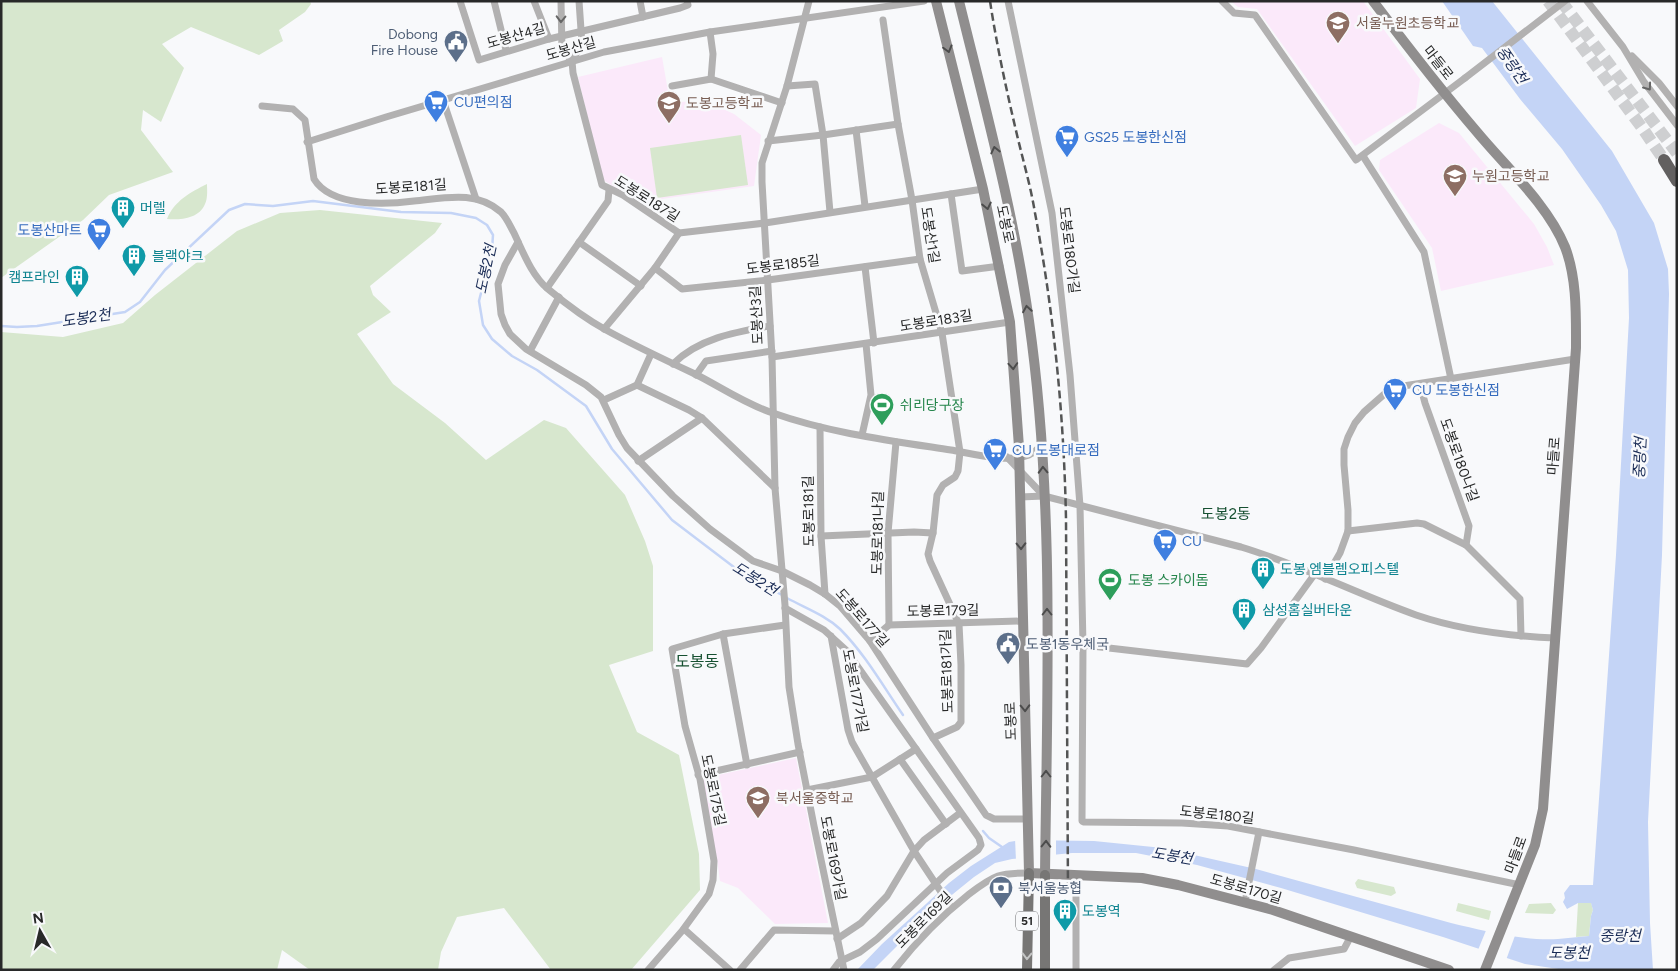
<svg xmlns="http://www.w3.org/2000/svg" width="1678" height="971" font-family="Figtree,'Noto Sans KR',sans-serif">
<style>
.education{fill:#fbe9fa}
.green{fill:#d7e7ce}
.water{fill:#c4d4f6}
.pier{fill:#f8f9fb}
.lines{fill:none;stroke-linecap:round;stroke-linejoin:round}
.stream{stroke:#c4d4f6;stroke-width:2.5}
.highway-tunnel{stroke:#cecfd1;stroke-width:12;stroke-dasharray:12 6;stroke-linecap:butt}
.street{stroke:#b2b1b1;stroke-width:7}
.secondary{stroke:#908e8e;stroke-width:10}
.primary{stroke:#777675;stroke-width:10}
.highway{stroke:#626060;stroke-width:12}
.rail{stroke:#545555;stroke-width:2.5;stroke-dasharray:8 4;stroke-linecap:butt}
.street-bridge{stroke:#b2b1b1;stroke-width:7}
.oneway{stroke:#666}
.oneway2{stroke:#4c4c4c}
.oneway3{stroke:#c4c5c5}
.labels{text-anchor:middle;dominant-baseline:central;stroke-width:5;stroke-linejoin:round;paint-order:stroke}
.shield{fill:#f8f9fb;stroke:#666768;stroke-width:1}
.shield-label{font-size:12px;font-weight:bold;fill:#282929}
.education-label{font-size:14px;fill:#785e54;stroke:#f8f9fb;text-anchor:start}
.service-label{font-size:14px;fill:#4e5e75;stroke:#f8f9fb;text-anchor:start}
.street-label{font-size:14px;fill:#282929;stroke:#f8f9fb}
.shop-label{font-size:14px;fill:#366cbe;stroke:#f8f9fb;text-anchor:start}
.culture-label{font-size:14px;fill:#0d838f;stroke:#f8f9fb;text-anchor:start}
.leisure-label{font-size:14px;fill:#27864d;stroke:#f8f9fb;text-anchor:start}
.water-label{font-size:15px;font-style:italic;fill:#1a2c56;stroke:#f8f9fb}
.neighbourhood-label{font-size:15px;fill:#165031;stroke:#f8f9fb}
.quarter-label{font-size:16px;fill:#165031;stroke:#f8f9fb}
</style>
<rect width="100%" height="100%" fill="#f8f9fb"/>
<g class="education">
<path d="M1363,1L1420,79L1416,108L1355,146L1257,9L1238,7L1232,2Z"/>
<path d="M662,57L670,103L704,100L734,114L761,135L754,186L640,202L603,180L578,77Z"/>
<path d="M1439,123L1459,133L1534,224L1547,247L1554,265L1441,291L1432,248L1379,170L1380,160Z"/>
<path d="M796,758L828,923L775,924L738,888L720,881L717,859L700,779Z"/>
</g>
<g class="green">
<path d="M1,1H310L311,4L305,12L279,30L283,41L259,55L191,27L162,44L184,68L161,122L143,110L141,130L173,172L109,195L83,220L1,278Z"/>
<path d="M741,135L748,185L657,198L650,148Z"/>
<path d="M207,184C207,190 208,198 205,204C199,219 180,220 167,219C174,201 191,192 207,184Z"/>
<path d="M320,210L442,223L435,233L370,286L373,295L391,312L357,334L393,384L445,423L486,460L544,420L566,428L625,495L645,541L653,566V651L609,665L637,732L679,755L699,854L700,890L631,970H551L504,908L457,917L441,952L438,970H310L282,950L277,970H1V332L63,337L123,323L155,295L237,231L280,213Z"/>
<path d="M1358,879L1394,887L1396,893L1391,896L1357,888L1355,883Z"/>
<path d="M1591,902L1593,910L1591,916L1589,936L1576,937L1578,903Z"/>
<path d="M1458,903L1491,911L1489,920L1456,911Z"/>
<path d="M1551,903L1556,910L1553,914L1525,913L1529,904Z"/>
</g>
<path class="water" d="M1442,1H1492L1612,151L1654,223L1668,269L1669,294L1662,555L1648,822L1650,923L1653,970H1565L1525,964L1443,937L1281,888L1197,865L1136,853H1072L1012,859L995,863L974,877L932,911L873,970H857L882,944L949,883L971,866L1009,842L1022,840L1094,841L1163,848L1256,869L1451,923C1485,931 1523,941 1558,939C1568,938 1579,937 1589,936L1591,916L1593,910L1591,903H1578L1567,909L1563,902L1565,898L1564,893L1570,885H1593L1616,555L1629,318L1628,270L1616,231L1601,205L1562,149L1520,99L1482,48L1473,46Z"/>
<g class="pier">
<path d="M1022,837L1056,838V857L1016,861L1015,838Z"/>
<path d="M1487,928L1516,933L1506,960L1478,950Z"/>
</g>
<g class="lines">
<g class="stream">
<path d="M1,326L17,327L37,326L125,312L140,302L165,270L229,210L245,204L273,206L313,201L401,212L451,213L476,218L487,225L493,235L492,250L479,301L483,325L492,339L512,356L537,370L586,406L612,449L672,520L743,574L782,595"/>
<path d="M787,598C805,608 825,615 840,629C865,654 883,686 903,715"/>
<path d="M983,831L989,838L1002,847"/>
</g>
<g class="highway-tunnel">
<path d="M1548,1L1643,129L1664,160"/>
<path d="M1561,1L1677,153"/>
</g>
<g class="street">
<path d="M460,1L479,60L549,39L680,8L688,5L687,1"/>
<path d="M494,1L506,50"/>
<path d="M534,1L549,39"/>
<path d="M561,1L562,50L572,61"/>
<path d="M640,1L643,17"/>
<path d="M809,1L787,86L762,163V182L772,357L775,488L785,605L789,687L798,744L814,826L844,970"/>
<path d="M1008,1L1052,213L1070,375L1080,506L1083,645L1082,821L1084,822L1182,823L1228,826L1354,850L1520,885"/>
<path d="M1222,1L1234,13L1255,15L1356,160L1465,78"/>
<path d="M1587,1L1623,47L1644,82L1677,125"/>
<path d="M883,20L898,124L912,200L920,259L942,333L960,452L958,471L955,477L943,485L937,495L933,533L928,554L930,561L959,624L961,665V722L957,727L933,738"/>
<path d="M710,32L713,54L711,79"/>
<path d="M1632,56L1659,83L1677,106"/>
<path d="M572,61L573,73L602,185L623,195L679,233L765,223L983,189"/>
<path d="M572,61L582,44L579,1"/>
<path d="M672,86L711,79L782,103"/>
<path d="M787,86L815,84L823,135L830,212"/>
<path d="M443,100L476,199"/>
<path d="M262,106L293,109L305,120L314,179C331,207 385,205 414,201C445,198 476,190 501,212C507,218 510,226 514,233C523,252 532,276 548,289C566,304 586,319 606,330C635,346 665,360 695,374C721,387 745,404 773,413C829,433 892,441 951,450C973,454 1008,463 1029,455C1034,453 1038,448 1042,445"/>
<path d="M856,130L865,206"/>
<path d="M768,141L823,135L898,124"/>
<path d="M307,142L386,117L604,52L710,32L924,1"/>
<path d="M1363,156L1424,252L1451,379"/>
<path d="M951,194L962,271L1000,266"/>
<path d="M518,242L505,265L498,284L501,314L505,325L510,334L526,349L586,385L601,397L619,435L627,448L673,496L710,529L753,561L782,571L810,585L825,594L840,606L870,641L933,738L986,815L994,819H1028"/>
<path d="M579,242L641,286"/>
<path d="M865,267L874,343"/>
<path d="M655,268L682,289L768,280L920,259"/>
<path d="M547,288L608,201L609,190"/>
<path d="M604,329L655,268L679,233"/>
<path d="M530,351L559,297"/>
<path d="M772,357L1010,322"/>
<path d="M673,364C699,338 736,332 770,326"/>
<path d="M696,375L706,361L772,351"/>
<path d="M1420,384L1425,403L1469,526L1466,545"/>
<path d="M637,385L689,410L702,418L775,488"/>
<path d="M604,400L637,385L651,354"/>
<path d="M820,427L821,536L825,594"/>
<path d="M862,435L871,395L866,344"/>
<path d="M1007,457L1044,496"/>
<path d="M638,461L702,418"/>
<path d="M1020,497L1044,496L1241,547C1301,565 1357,594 1416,615C1460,630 1508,636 1555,638"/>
<path d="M1348,531L1417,523L1424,524L1466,545L1520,599L1521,636"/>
<path d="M821,536L914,532L933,533"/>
<path d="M1325,579L1340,553L1348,531V510L1344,465V449L1348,437L1355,423L1364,412L1389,390L1397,387L1575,359"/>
<path d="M785,608L824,630L846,650L979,838L981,845L978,850L947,873L877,939L860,952L839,962L833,970"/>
<path d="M889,625L888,533L896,442"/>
<path d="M723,634L747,765"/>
<path d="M831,636L848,730L852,742L914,851L951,907"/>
<path d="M870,641L889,625L1022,621"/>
<path d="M1083,645L1247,664L1261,648L1314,575"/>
<path d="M900,759L946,824"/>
<path d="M698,775L800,752"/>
<path d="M807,790L872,777L916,749"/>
<path d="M1076,893V970"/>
<path d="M1245,902L1259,832"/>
<path d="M684,929L730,970"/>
<path d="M837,939L861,923L887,896L914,851L924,840L960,813"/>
<path d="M648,970L682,931L709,894L713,880L714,861L700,779L685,726L672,649L723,634L785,625"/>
<path d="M740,970L774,930L835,931"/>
<path d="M894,970C916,942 940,917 968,895C977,888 987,880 998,876C1007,873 1018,873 1029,873"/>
<path d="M1274,970L1289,958L1344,949L1351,936"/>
</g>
<g class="secondary">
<path d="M936,1L983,189L1010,322L1019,447L1029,873L1142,878L1178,885L1273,910L1449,970"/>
<path d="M959,1C985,107 1014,214 1029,321C1055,503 1047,692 1045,875"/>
<path d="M1373,1C1407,46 1441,90 1477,132C1506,167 1548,205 1565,247C1577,278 1576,315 1576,348L1543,809L1535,845L1485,970"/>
</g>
<g class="primary">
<path d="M1027,970L1029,873"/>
<path d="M1045,970V875"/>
</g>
<path class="highway" d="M1664,160L1677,181"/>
<path class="rail" d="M990,1C997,47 1007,93 1018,139C1024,164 1031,188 1035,213C1054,314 1064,416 1066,519L1068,893"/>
<path class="street-bridge" d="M1465,78L1565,1"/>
</g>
<defs><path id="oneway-chevron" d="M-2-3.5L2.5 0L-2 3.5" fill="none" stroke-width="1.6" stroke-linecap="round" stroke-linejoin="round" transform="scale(1.25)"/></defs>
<g class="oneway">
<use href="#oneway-chevron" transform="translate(561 19) rotate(91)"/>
<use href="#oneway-chevron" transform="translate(1648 87) rotate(54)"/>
</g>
<g class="oneway2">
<use href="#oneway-chevron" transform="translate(948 49) rotate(75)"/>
<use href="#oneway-chevron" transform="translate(995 150) rotate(-103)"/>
<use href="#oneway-chevron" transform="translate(987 206) rotate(78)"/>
<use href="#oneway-chevron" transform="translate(1027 309) rotate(-99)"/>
<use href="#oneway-chevron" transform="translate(1013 366) rotate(86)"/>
<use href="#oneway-chevron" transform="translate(1043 470) rotate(-92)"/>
<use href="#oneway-chevron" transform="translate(1021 546) rotate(89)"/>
<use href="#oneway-chevron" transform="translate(1047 612) rotate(-90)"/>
<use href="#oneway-chevron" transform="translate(1025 708) rotate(88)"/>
<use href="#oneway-chevron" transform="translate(1046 774) rotate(-90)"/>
<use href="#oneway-chevron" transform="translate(1046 844) rotate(-89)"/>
</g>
<use class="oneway3" href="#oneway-chevron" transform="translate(1027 956) rotate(91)"/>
<defs>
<symbol id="school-pin" viewBox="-11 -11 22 30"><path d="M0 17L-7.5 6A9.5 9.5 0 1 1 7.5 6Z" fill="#8d6e63" stroke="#f8f9fb"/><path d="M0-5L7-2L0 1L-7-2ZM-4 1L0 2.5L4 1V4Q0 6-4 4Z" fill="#fff"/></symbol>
<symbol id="civic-pin" viewBox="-11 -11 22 30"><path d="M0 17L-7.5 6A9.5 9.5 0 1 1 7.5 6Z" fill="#5c6f8a" stroke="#f8f9fb"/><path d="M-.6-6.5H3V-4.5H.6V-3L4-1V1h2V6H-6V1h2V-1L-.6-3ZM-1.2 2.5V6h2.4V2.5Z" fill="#fff"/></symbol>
<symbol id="supermarket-pin" viewBox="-11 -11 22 30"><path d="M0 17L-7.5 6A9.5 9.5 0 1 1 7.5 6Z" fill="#3f7fe0" stroke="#f8f9fb"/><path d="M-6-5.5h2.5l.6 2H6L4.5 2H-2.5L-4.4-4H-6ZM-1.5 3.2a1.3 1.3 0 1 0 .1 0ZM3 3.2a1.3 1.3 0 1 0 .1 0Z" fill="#fff"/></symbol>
<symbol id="building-pin" viewBox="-11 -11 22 30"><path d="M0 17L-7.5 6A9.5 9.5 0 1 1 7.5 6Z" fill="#0f9aa8" stroke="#f8f9fb"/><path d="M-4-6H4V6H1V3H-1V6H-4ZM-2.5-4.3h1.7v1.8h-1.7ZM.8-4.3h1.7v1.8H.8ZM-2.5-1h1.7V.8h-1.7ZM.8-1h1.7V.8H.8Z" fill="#fff"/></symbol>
<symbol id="stadium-pin" viewBox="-11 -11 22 30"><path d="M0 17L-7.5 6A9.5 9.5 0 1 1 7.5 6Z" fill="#2e9e5b" stroke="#f8f9fb"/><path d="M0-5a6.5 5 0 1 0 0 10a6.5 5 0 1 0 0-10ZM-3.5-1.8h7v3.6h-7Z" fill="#fff"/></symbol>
<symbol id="bank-pin" viewBox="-11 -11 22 30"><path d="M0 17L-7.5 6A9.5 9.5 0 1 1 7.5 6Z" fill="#5c6f8a" stroke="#f8f9fb"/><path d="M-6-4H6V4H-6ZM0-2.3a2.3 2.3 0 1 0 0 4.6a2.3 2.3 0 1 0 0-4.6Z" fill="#fff"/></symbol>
</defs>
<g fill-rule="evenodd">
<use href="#school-pin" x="1324" y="9" width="28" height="38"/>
<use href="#civic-pin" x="442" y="28" width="28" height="38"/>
<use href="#supermarket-pin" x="422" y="88" width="28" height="38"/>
<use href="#school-pin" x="655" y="89" width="28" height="38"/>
<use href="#supermarket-pin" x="1053" y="123" width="28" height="38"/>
<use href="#school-pin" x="1441" y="162" width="28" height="38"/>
<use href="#building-pin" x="109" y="194" width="28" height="38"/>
<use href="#supermarket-pin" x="85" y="216" width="28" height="38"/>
<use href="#building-pin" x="120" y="242" width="28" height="38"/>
<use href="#building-pin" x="63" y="263" width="28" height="38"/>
<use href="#supermarket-pin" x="1381" y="376" width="28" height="38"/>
<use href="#stadium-pin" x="868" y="391" width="28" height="38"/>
<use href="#supermarket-pin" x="981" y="436" width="28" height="38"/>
<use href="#supermarket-pin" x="1151" y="527" width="28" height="38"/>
<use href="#building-pin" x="1249" y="555" width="28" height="38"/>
<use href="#stadium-pin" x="1096" y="566" width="28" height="38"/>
<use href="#building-pin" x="1230" y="596" width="28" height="38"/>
<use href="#civic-pin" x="994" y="630" width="28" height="38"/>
<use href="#school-pin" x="744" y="784" width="28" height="38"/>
<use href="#bank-pin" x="987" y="874" width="28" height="38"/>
<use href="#building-pin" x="1051" y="897" width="28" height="38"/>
</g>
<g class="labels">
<rect class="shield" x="1016" y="911.5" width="22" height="19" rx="4"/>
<g class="shield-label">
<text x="1027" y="921">51</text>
</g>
<g class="education-label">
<text x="1356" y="23">서울누원초등학교</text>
<text x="686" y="103">도봉고등학교</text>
<text x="1472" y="176">누원고등학교</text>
<text x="776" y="798">북서울중학교</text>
</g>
<g class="service-label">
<text x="438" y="34" text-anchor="end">Dobong<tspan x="438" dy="16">Fire House</tspan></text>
<text x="1026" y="644">도봉1동우체국</text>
<text x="1018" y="888">북서울농협</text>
</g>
<g class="street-label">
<text transform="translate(516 36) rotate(-16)">도봉산4길</text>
<text transform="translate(571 49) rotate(-16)">도봉산길</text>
<text transform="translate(1438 63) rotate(52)">마들로</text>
<text transform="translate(411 187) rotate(-4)">도봉로181길</text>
<text transform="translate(647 199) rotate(32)">도봉로187길</text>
<text transform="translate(1005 224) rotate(78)">도봉로</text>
<text transform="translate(930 235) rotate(81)">도봉산1길</text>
<text transform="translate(1069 250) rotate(83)">도봉로180가길</text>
<text transform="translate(783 265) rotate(-7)">도봉로185길</text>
<text transform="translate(757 315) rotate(-93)">도봉산3길</text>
<text transform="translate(936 321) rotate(-9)">도봉로183길</text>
<text transform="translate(1554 456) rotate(-86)">마들로</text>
<text transform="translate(1459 460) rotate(70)">도봉로180나길</text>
<text transform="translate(809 511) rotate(-91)">도봉로181길</text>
<text transform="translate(878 533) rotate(-89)">도봉로181나길</text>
<text transform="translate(943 611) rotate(-1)">도봉로179길</text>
<text transform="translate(862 618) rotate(49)">도봉로177길</text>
<text transform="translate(947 671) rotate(-92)">도봉로181가길</text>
<text transform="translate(855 691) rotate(79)">도봉로177가길</text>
<text transform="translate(1011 721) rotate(-92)">도봉로</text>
<text transform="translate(713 790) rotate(78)">도봉로175길</text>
<text transform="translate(1217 815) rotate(6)">도봉로180길</text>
<text transform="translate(1516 855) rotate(-70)">마들로</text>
<text transform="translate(833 858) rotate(79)">도봉로169가길</text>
<text transform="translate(1246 889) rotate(16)">도봉로170길</text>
<text transform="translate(924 920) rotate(-45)">도봉로169길</text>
</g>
<g class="shop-label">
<text x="454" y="102">CU편의점</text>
<text x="1084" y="137">GS25 도봉한신점</text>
<text x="82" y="230" text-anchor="end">도봉산마트</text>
<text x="1412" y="390">CU 도봉한신점</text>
<text x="1012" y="450">CU 도봉대로점</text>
<text x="1182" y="541">CU</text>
</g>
<g class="culture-label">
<text x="140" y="208">머렐</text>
<text x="152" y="256">블랙야크</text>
<text x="60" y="277" text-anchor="end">캠프라인</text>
<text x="1280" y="569">도봉 엠블렘오피스텔</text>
<text x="1262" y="610">삼성홈실버타운</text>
<text x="1082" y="911">도봉역</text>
</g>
<g class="leisure-label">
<text x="900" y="405">쉬리당구장</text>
<text x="1128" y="580">도봉 스카이돔</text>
</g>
<g class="water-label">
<text transform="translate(1512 65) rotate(56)">중랑천</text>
<text transform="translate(486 269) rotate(-78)">도봉2천</text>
<text transform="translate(86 318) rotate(-9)">도봉2천</text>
<text transform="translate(1640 458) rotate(-87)">중랑천</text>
<text transform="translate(755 579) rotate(32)">도봉2천</text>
<text transform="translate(1172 856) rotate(9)">도봉천</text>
<text x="1620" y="936">중랑천</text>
<text x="1569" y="953">도봉천</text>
</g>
<g class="neighbourhood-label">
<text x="1226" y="514">도봉2동</text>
</g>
<g class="quarter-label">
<text x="697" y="661">도봉동</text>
</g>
</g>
<rect width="1678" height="971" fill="none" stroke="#282929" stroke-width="5"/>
<g transform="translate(40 931) rotate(352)" stroke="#f8f9fb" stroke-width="4" paint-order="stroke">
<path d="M0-4L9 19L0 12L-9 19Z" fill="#282929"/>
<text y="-8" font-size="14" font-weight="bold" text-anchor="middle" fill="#282929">N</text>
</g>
</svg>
